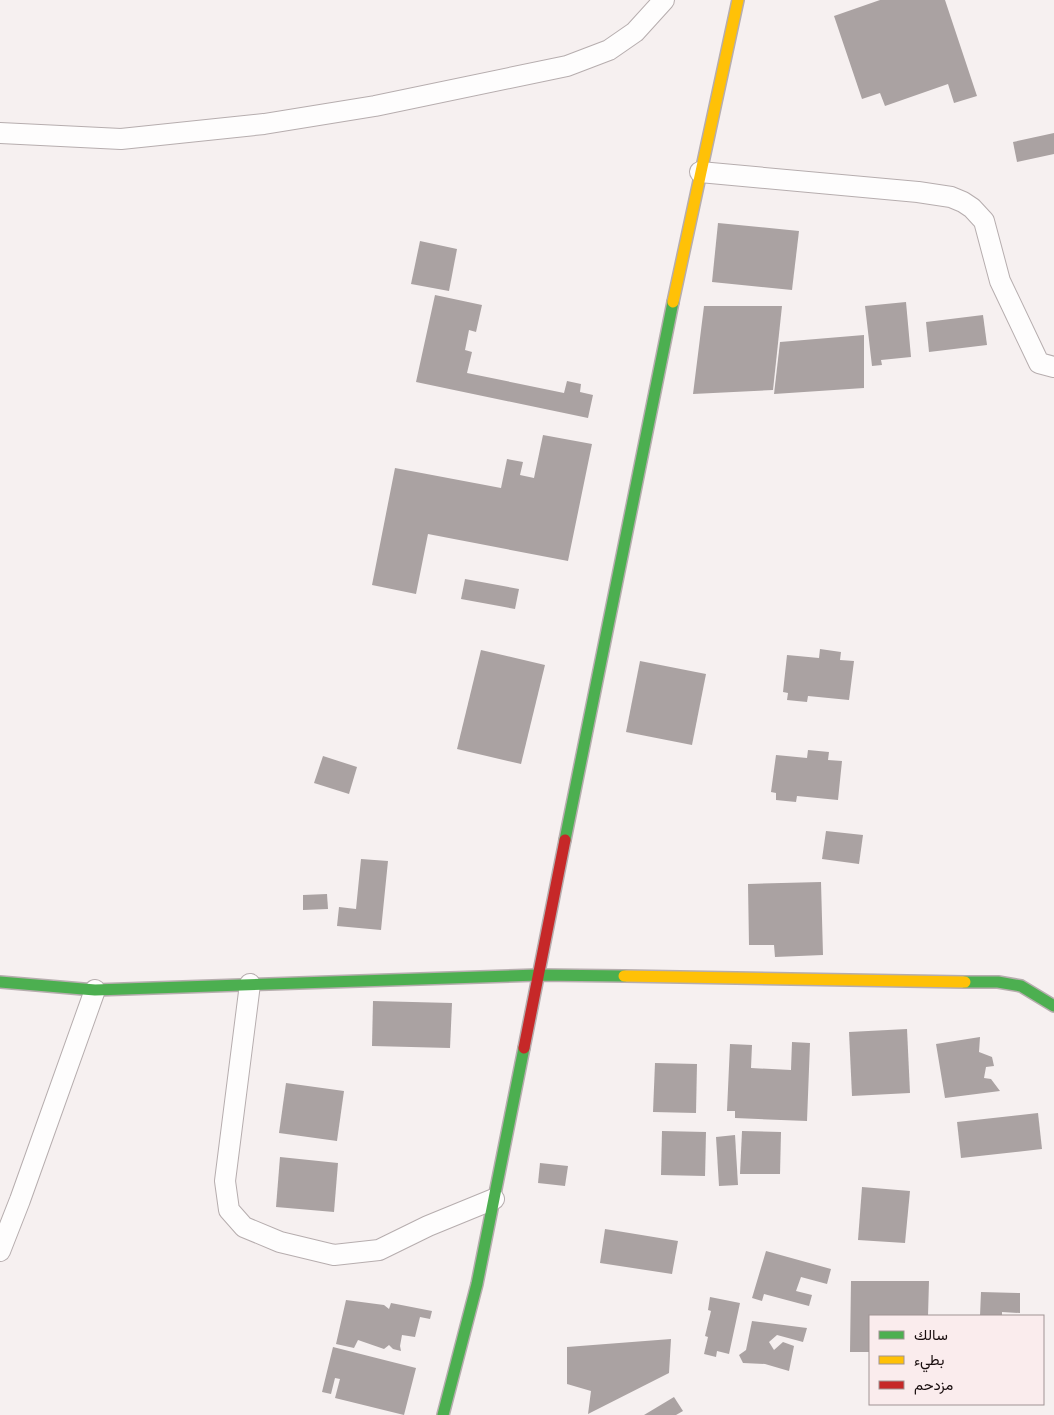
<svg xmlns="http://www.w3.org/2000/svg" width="1054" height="1415" font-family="Manrope,Vazirmatn,sans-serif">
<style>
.building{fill:#aaa2a2}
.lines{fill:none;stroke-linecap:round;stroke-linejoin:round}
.street-casing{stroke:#b6adae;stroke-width:22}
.fast-casing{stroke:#b6adae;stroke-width:14}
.slow-casing{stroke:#b6adae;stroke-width:14}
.jam-casing{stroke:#b6adae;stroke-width:14}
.street{stroke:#fefdfd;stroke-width:20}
.fast{stroke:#4caf50;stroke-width:11}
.slow{stroke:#ffc107;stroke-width:11}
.jam{stroke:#c62828;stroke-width:11}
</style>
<rect width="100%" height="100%" fill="#f6f0f0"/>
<g class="building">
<path d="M880,0H945L977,96L954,103L948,84L885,106L880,93L862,99L834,16Z"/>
<path d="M1054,133V154L1017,162L1013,142Z"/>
<path d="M718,223L799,231L792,290L712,282Z"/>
<path d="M420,241L457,249L449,291L411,284Z"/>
<path d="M435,295L482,305L476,332L469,330L465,350L472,352L467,373L564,393L567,381L581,384L580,392L593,395L588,418L416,382Z"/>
<path d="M906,302L911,357L881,360L882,365L872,366L865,306Z"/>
<path d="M704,306H782L773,390L693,394Z"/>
<path d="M983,315L987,345L929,352L926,322Z"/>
<path d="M864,335V388L774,394L780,342Z"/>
<path d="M543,435L592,444L568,561L428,534L416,594L372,585L395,468L501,488L507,459L523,462L520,475L534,478Z"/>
<path d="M465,579L519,589L515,609L461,599Z"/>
<path d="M820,649L841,652L840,660L854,661L849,700L808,696L807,702L787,700L788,693L783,692L787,655L819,658Z"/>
<path d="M481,650L545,665L521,764L457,749Z"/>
<path d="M640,661L706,674L692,745L626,732Z"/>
<path d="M808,750L829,752L828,760L842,761L838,800L797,796L796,802L776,800V793L771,792L776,755L807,758Z"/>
<path d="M323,756L357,767L349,794L314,783Z"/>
<path d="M826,831L863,835L859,864L822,859Z"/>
<path d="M361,859L388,861L381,930L337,926L339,907L356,909Z"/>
<path d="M821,882L823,955L775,957L774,945H749L748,884Z"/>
<path d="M327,894L328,909L303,910V895Z"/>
<path d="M373,1001L452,1003L450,1048L372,1046Z"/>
<path d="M907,1029L910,1093L852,1096L849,1032Z"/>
<path d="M980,1037L979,1052L992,1057L994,1066L986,1067L984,1078L991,1079L1000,1091L945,1098L936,1044Z"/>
<path d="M792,1042L810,1043L807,1121L735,1118V1111H727L730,1044L752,1045L751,1068L791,1070Z"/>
<path d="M655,1063L697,1064L696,1113L653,1112Z"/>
<path d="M286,1083L344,1091L337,1141L279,1133Z"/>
<path d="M1038,1113L1042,1149L961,1158L957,1122Z"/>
<path d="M662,1131L706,1132L705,1176L661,1175Z"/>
<path d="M742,1131L781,1132L780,1174H740Z"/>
<path d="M735,1135L738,1185L719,1186L716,1137Z"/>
<path d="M280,1157L338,1163L334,1212L276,1207Z"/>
<path d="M540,1163L568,1166L565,1186L538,1183Z"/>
<path d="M862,1187L910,1191L905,1243L858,1240Z"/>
<path d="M605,1229L678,1241L672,1274L600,1263Z"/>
<path d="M766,1251L831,1269L827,1284L801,1277L796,1291L812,1295L809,1306L764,1294L762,1301L752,1298Z"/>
<path d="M851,1281H929L928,1316H870V1352H850Z"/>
<path d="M981,1292L1020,1293V1313L1002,1312V1316H980Z"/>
<path d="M710,1297L740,1303L729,1354L717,1351L716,1357L704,1354L708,1337L705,1336L711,1311L708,1310Z"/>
<path d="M346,1300L384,1305L389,1309L391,1303L432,1311L430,1319L420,1317L415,1337L402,1335L400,1346L401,1351L393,1349L389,1345L384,1349L358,1340L354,1348L336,1344Z"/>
<path d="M752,1321L807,1328L803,1342L777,1335L769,1342L774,1350L783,1342L794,1346L789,1371L765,1364L743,1363L739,1355L746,1350Z"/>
<path d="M671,1339L669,1373L588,1414L591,1391L567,1384V1347Z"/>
<path d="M333,1347L416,1368L404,1415L335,1398L340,1379L335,1378L331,1394L322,1392Z"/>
<path d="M674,1397L683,1411L676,1415H644Z"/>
</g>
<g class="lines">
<defs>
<g id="street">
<path d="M0,133L121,139L264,124L375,106L567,66L609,50L635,32L664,0"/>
<path d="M700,172L918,192L951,197L963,202L972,208L984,221L1000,281L1039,363L1054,367"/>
<path d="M250,984L225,1181L229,1210L244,1227L280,1242L334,1255L379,1250L428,1226L494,1199"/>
<path d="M0,1251L20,1200L95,990"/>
</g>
<g id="fast">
<path d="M565,840L673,302"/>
<path d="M0,982L95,990L538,975L624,976"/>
<path d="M965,982H998L1021,986L1054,1006"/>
<path d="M443,1415L477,1284L524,1048"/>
</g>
<g id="slow">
<path d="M673,302L738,0"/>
<path d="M624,976L965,982"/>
</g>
<path id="jam" d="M524,1048L565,840"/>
</defs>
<use href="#street" class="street-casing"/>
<use href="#fast" class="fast-casing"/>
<use href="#slow" class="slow-casing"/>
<use href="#jam" class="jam-casing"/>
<use href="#street" class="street"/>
<use href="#fast" class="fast"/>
<use href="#slow" class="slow"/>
<use href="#jam" class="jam"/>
</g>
<rect x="869" y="1315" width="175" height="90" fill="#faeced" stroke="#a09394"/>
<rect x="879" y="1331" width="25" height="8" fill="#4caf50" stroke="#a09394"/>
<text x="914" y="1340" font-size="15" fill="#180d0e">سالك</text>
<rect x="879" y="1356" width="25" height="8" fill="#ffc107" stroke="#a09394"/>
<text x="914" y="1365" font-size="15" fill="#180d0e">بطيء</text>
<rect x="879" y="1381" width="25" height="8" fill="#c62828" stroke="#a09394"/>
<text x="914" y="1390" font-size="15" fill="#180d0e">مزدحم</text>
</svg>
